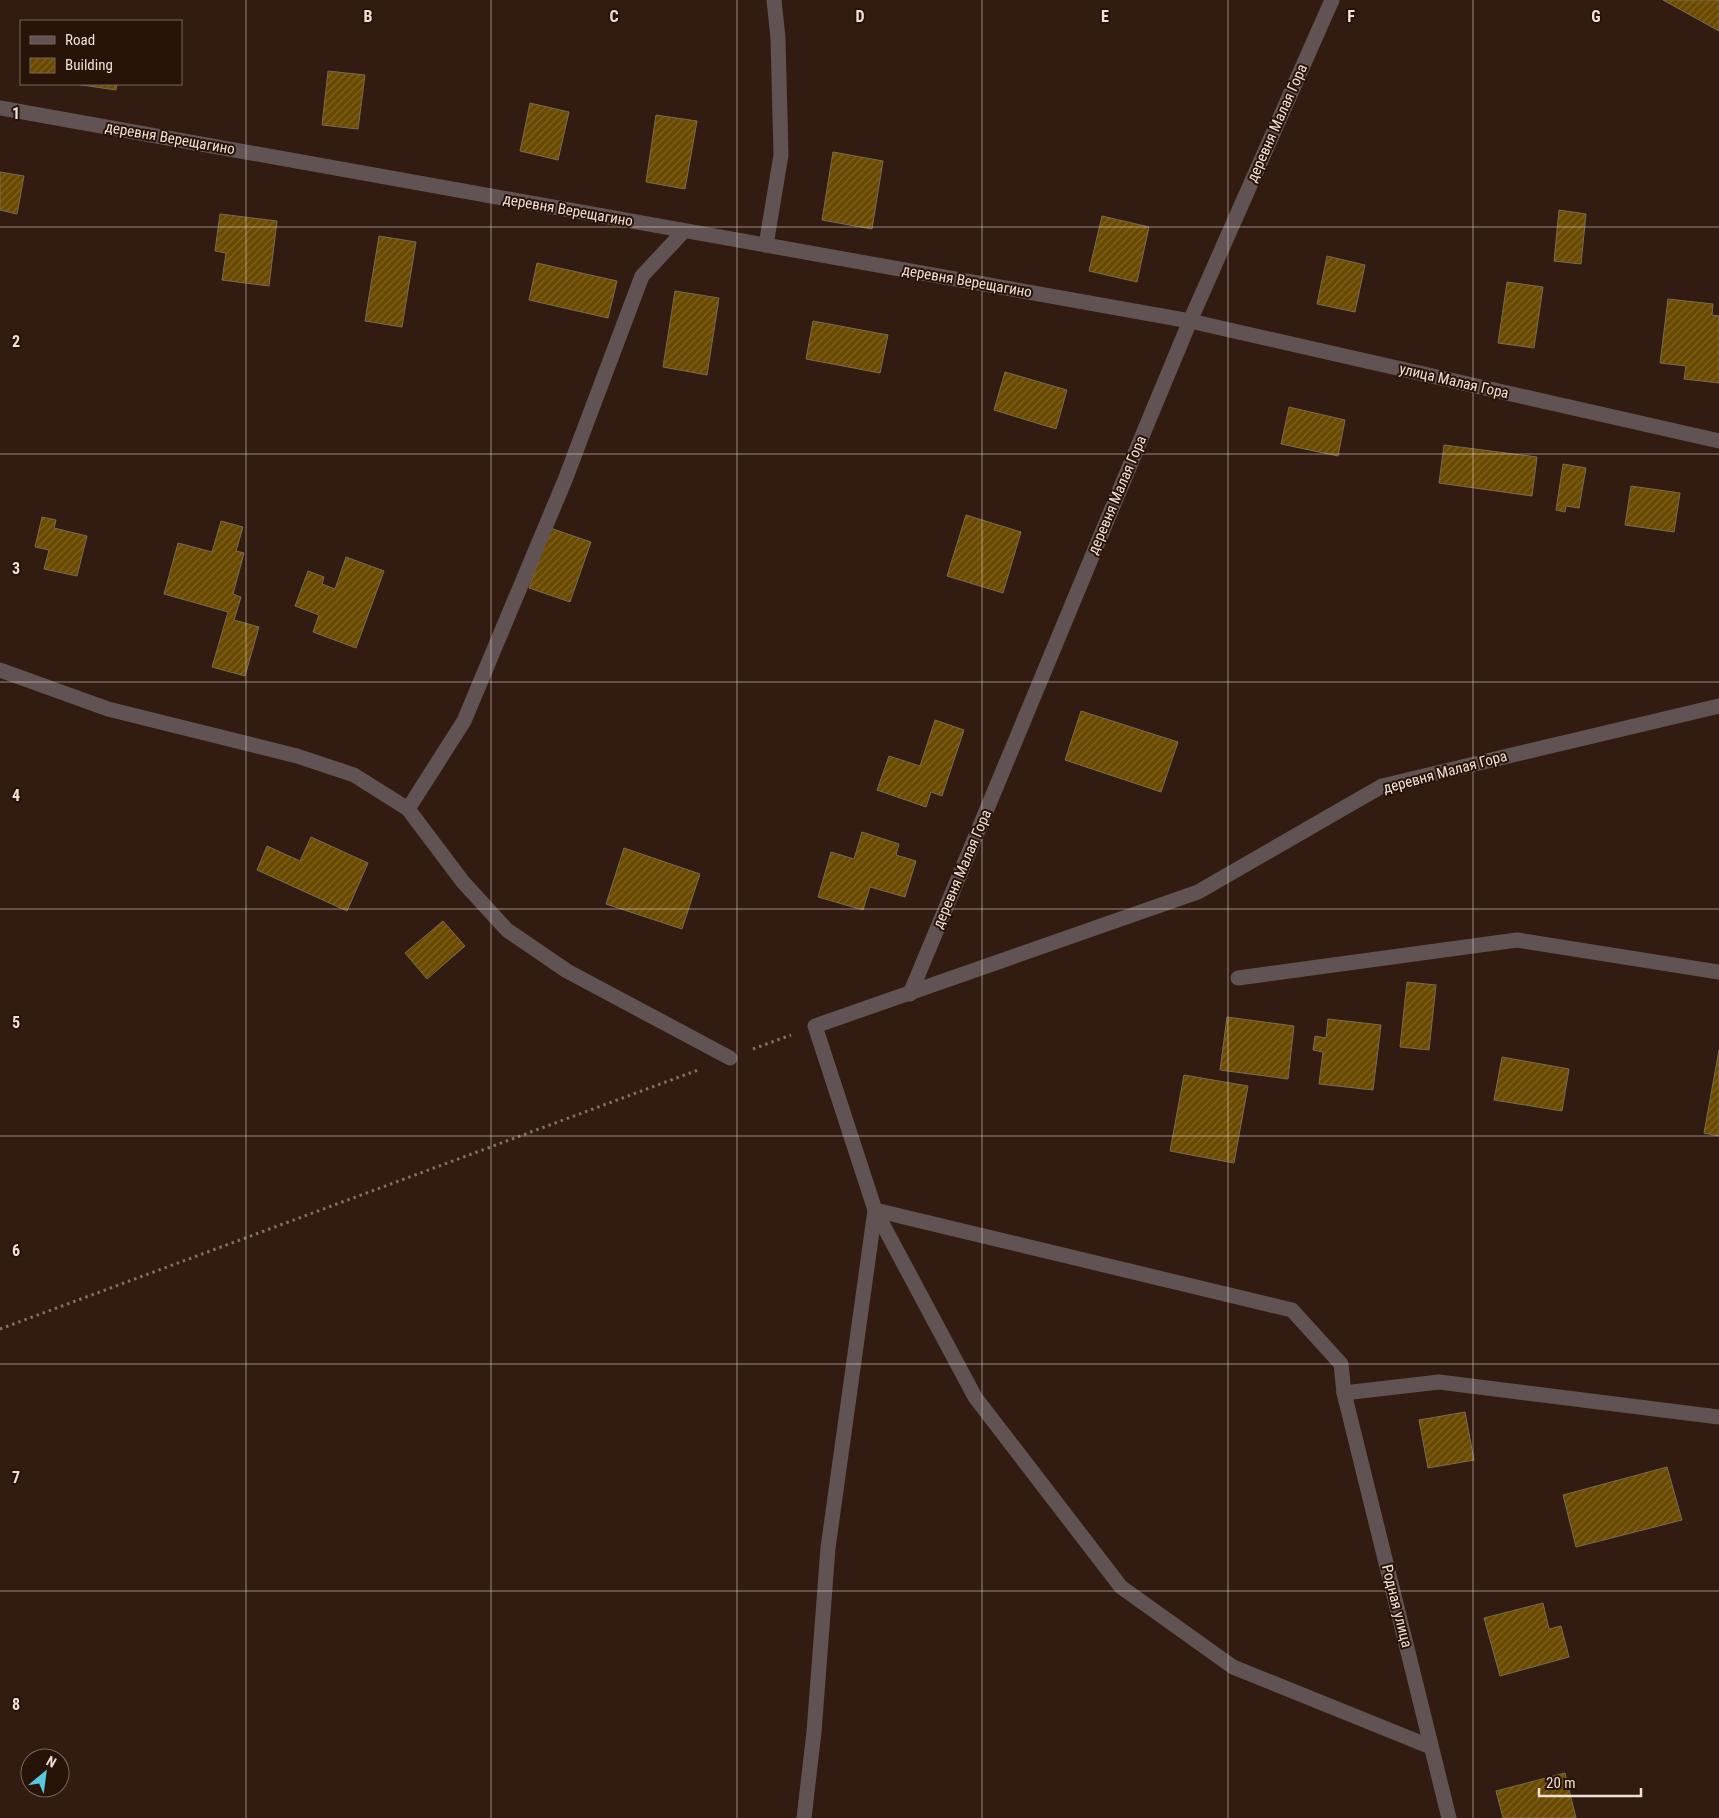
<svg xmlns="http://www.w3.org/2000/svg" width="1719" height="1818" font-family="'Roboto Condensed',sans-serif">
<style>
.building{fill:url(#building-hatch);stroke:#796b53}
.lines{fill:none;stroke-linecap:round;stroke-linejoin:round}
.path{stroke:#837067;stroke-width:3;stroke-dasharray:2.5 4;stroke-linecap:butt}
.street{stroke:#615354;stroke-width:15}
.grid{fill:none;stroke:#efe0d8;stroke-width:1;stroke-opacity:0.55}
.labels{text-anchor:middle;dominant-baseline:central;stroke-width:4;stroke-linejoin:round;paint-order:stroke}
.street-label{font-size:15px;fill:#efe0d8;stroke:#281308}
.grid-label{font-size:16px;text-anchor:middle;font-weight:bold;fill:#efe0d8;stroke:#281308;stroke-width:4;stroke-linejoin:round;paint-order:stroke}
</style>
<defs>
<pattern id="building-hatch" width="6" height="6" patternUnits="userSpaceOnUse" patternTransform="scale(1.25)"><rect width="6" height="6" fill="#6a4a00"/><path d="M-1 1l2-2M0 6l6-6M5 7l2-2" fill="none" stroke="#806424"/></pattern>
</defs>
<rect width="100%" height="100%" fill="#321c11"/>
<g class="building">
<path d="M1663,0H1719V31Z"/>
<path d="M328,71L365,75L358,129L322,125Z"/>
<path d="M75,84H117L116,90Z"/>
<path d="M530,103L569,112L558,160L520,151Z"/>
<path d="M656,115L697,121L685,189L646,182Z"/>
<path d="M833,152L883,161L872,229L822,220Z"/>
<path d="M0,172L24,176L17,214L0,210Z"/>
<path d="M1559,210L1586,214L1581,264L1554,261Z"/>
<path d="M220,214L277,221L269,286L222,280L226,253L215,251Z"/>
<path d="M1102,216L1149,227L1137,282L1089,271Z"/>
<path d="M379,236L416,242L402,327L365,321Z"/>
<path d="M1327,256L1365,265L1355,312L1317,304Z"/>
<path d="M537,263L617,281L608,318L529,300Z"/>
<path d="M1507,282L1543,287L1534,348L1498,343Z"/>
<path d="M675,291L719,298L707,375L663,367Z"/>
<path d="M1668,299L1713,304L1712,315L1719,316V383L1684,379L1686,366L1660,363Z"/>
<path d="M813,321L888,335L880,373L806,359Z"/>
<path d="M1005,372L1067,390L1056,429L994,410Z"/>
<path d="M1289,407L1345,420L1338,456L1281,444Z"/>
<path d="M1444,445L1537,457L1532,496L1439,483Z"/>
<path d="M1563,464L1586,468L1579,508L1566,506L1565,512L1556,510Z"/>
<path d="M1631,486L1680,493L1674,532L1625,525Z"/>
<path d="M966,515L1021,532L1003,593L947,576Z"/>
<path d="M42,517L56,520L54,528L87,536L77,576L44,569L49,550L35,547Z"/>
<path d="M221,521L243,527L236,551L244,553L233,594L241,597L234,620L259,627L245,676L212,667L228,612L164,594L178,543L212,552Z"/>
<path d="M550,528L591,542L570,602L529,588Z"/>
<path d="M346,557L384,571L356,648L313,632L319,615L295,606L308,571L324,577L322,584L335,589Z"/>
<path d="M1081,711L1178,742L1161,792L1065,760Z"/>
<path d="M935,720L964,730L942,796L931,792L926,807L877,790L889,756L920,766Z"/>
<path d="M862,832L899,844L896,855L916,861L905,897L870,887L863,910L818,897L831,852L854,859Z"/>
<path d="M311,837L368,863L347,911L257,870L267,846L300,861Z"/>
<path d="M624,848L700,874L682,929L606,904Z"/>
<path d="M443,921L465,946L427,979L405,953Z"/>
<path d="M1407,982L1436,985L1429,1050L1400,1047Z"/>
<path d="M1227,1017L1294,1026L1288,1079L1220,1070Z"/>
<path d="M1328,1019L1381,1025L1373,1090L1319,1084L1323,1052L1313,1050L1315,1036L1326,1038Z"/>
<path d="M1719,1050V1136L1704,1133Z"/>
<path d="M1502,1057L1569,1069L1562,1111L1494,1100Z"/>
<path d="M1184,1075L1248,1086L1234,1163L1170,1151Z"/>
<path d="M1465,1412L1474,1460L1428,1468L1419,1420Z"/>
<path d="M1667,1467L1682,1520L1576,1547L1563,1495Z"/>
<path d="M1543,1603L1549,1629L1561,1626L1569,1657L1500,1676L1484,1618Z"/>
<path d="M1565,1773L1576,1818H1503L1496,1791Z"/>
</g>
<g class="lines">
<g class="path">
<path d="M753,1049L791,1035"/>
<path d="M0,1329L698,1070"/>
</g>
<g class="street">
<path d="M0,108L1190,321L1719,441"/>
<path d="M766,245L781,155L778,38L774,0"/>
<path d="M0,670L108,709L297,756L354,775L408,809L463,882L507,930L567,971L730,1058"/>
<path d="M408,809L464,721L565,480L642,276L684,231"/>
<path d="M1238,978L1517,940L1719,972"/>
<path d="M910,994L1190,321L1332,0"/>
<path d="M1344,1393L1449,1818"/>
<path d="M1431,1747L1233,1667L1121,1587L975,1397L875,1210L815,1026L1198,892L1382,786L1719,706"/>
<path d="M804,1818L814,1732L828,1548L875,1210L1292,1310L1341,1364L1344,1393L1439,1382L1719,1417"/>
</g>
</g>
<path class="grid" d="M246,0V1818M491,0V1818M737,0V1818M982,0V1818M1228,0V1818M1473,0V1818M0,227H1719M0,454H1719M0,682H1719M0,909H1719M0,1136H1719M0,1364H1719M0,1591H1719"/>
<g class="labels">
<g class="street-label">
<text transform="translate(1277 123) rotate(-66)">деревня Малая Гора</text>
<text transform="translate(170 138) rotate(10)">деревня Верещагино</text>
<text transform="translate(568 210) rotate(10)">деревня Верещагино</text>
<text transform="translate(967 281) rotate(10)">деревня Верещагино</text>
<text transform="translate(1454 381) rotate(13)">улица Малая Гора</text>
<text transform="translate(1117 495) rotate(-67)">деревня Малая Гора</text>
<text transform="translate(1445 772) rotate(-15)">деревня Малая Гора</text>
<text transform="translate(962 869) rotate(-67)">деревня Малая Гора</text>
<text transform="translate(1397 1606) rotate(76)">Родная улица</text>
</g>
</g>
<g class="grid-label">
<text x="368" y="22">B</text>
<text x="614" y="22">C</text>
<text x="860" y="22">D</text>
<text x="1105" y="22">E</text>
<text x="1351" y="22">F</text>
<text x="1596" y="22">G</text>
<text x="16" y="119">1</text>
<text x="16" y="347">2</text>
<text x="16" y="574">3</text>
<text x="16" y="801">4</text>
<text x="16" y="1028">5</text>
<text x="16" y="1256">6</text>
<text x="16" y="1483">7</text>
<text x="16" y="1710">8</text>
</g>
<rect x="20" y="20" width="162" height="65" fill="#281308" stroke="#78655b"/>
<rect x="30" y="36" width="25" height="8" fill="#615354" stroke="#78655b"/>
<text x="65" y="45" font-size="15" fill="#efe0d8">Road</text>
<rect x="30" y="58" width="25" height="15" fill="url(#building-hatch)" stroke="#78655b"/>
<text x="65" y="70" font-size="15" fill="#efe0d8">Building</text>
<g transform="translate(45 1773) rotate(29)"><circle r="24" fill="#281308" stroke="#78655b"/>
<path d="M0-4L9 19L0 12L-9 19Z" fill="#56c9e1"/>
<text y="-8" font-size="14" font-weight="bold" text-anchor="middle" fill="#efe0d8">N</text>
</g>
<path d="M1539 1788v8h102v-8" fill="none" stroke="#efe0d8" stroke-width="2.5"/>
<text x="1546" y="1788" font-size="15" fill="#efe0d8" stroke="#281308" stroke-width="4" paint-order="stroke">20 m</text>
</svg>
